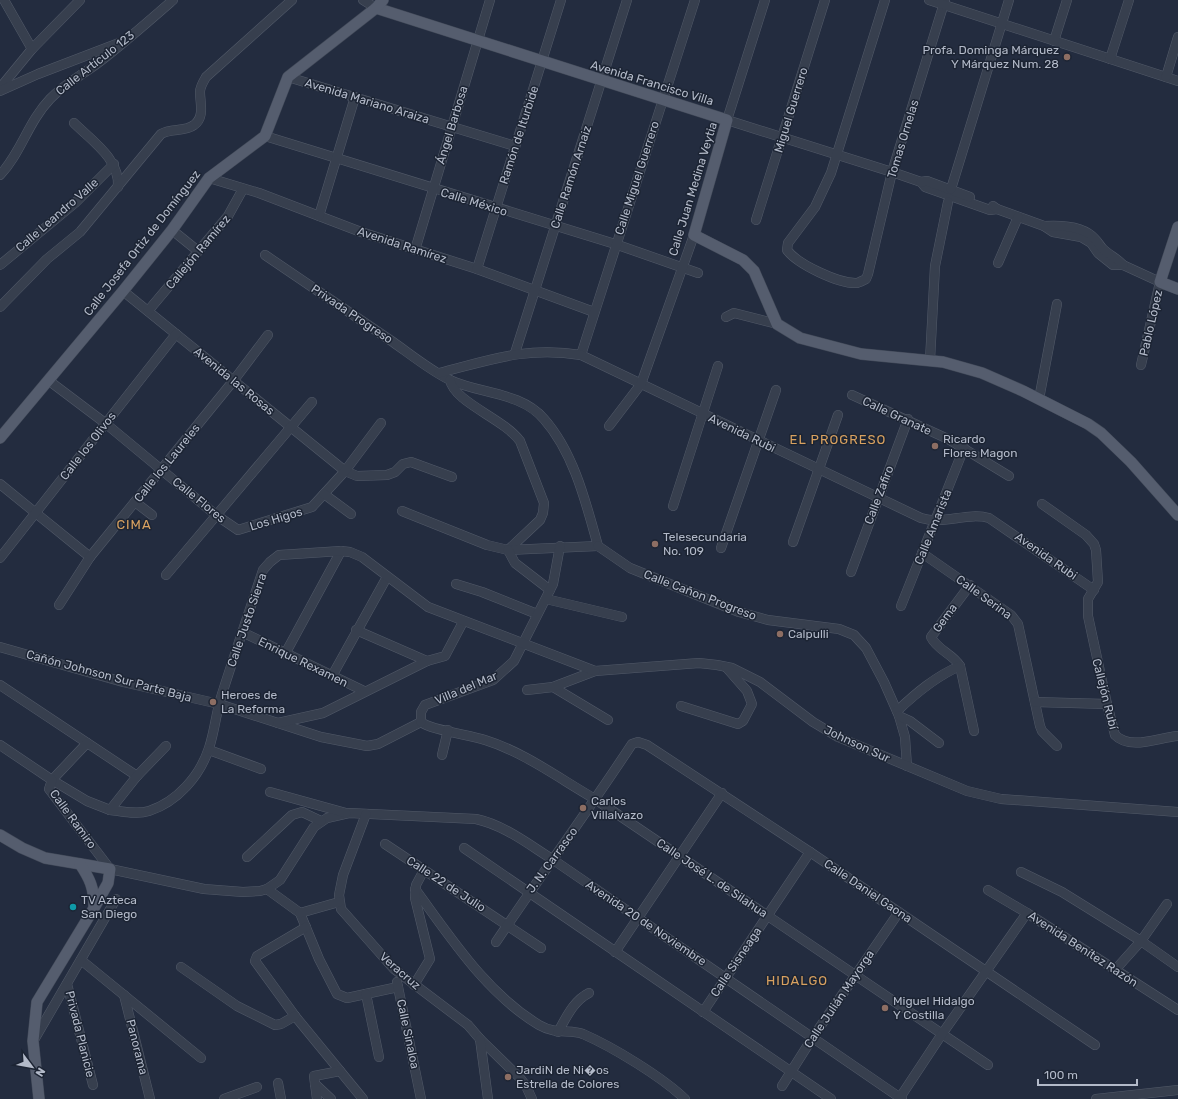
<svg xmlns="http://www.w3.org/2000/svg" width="1178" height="1099" font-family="Rubik,sans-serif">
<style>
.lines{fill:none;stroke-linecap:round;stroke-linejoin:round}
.minor-casing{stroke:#525a69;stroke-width:10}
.major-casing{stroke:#404857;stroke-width:12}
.minor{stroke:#373f4e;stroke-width:9}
.major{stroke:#555d6e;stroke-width:11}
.education-dot{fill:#8d6e63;stroke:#1c2433;stroke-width:1.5}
.culture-dot{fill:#0f9aa8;stroke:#1c2433;stroke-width:1.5}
.labels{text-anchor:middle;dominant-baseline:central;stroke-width:3;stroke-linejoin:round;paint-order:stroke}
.poi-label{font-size:12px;fill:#b3bac9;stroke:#1c2433;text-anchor:start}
.street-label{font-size:12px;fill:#b3bac9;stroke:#1c2433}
.neighbourhood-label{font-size:13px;letter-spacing:1px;fill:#d8a160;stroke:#1c2433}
</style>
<rect width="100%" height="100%" fill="#232c3f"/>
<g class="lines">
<defs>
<g id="minor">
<path d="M4,0L32,49"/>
<path d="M363,0L376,8"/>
<path d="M765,0L727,120L892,172L921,182L925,187L990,210L997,209"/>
<path d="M885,0L831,173L815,207L788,243L787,250C797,264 839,284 857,283C860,282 864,280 866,279L868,274L892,172L945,0"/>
<path d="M929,0L1178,81"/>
<path d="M1054,41L1067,0"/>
<path d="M1110,59L1129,0"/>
<path d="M288,77L515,146"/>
<path d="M1166,77L1178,37"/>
<path d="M0,88L32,49L80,0"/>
<path d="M0,91L38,74L119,43"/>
<path d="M74,123C92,141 120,159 118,187"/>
<path d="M265,136L615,244L698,273"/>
<path d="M0,175C21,153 28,122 50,99C64,84 82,75 98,63C124,43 149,21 173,0"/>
<path d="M209,178L259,193L361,232L477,269L594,312"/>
<path d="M921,182L927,181L970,197"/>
<path d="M951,189L1009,0"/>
<path d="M993,206L997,209L1044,226L1053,232L1081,237L1091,243L1098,253L1113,265H1123L1160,282L1141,365"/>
<path d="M319,216L355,97"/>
<path d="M756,220L825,0"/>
<path d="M1044,226C1060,225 1084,226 1095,239C1098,242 1100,246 1103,249C1109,255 1117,258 1123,265"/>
<path d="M172,230L198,251"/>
<path d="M415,250L490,0"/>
<path d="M265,255C307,284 350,313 393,342C410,354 431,371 450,380C480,394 521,392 544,419C574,453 586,503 598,546"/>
<path d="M998,263L1018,217"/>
<path d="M0,265L75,203L114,164"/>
<path d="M477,269L561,0"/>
<path d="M123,291L345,471L357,476L387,475L395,472L403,464L411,462L452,477"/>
<path d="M0,307L47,259L80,232L161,134C171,128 185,132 194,125C205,117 200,103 200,92C200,87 203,82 206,77L292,0"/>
<path d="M148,311L228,216L243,189"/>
<path d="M726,317L734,313L777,324"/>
<path d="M515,353L627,0"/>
<path d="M581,355L695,0"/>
<path d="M930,360L935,266L948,202"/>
<path d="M439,373C490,360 527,346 581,355L921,518C944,525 967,512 989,518L1094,590"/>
<path d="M48,380L105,423L216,515L238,530L312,507L345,471L381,423"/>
<path d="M450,380C455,403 503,418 520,441L544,503L543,513L540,520L508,550"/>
<path d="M852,395L948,439L1009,476"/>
<path d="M1039,399L1057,304"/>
<path d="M609,426L641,384L694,235"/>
<path d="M0,484L90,557"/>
<path d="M324,494L351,514"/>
<path d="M135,502L152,515"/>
<path d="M1042,504L1086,535L1094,544L1096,550L1098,582L1088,599V616L1107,704L1115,735C1131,751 1159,737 1178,736"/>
<path d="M673,506L718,366"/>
<path d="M402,511L487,545L508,550L598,546"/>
<path d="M793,542L838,415"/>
<path d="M598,546L630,568L739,612L768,620L839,629L854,635L866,648L884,682L899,716L905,737L907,766"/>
<path d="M721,548L776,390"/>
<path d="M508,550L515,563L550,590"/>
<path d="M922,553L1011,615L1018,624L1040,726L1042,731L1057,746"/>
<path d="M0,558L176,334"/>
<path d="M851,572L908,419"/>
<path d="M166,575L312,402"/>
<path d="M456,584L482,592L537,614"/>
<path d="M970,585L931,637C937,650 953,654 960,666L974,731"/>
<path d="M546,599L622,617"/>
<path d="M59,605L90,557L234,380L268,335"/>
<path d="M901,606L964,448"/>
<path d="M356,630L427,661"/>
<path d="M242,632L364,691"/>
<path d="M0,647L123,682L219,704L321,737L357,744L367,746L378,744L421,722"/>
<path d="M285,654L341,551"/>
<path d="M332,676L387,577"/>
<path d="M0,685L137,776"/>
<path d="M553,687L608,720"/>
<path d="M527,690L553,687L595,671L699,663L717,665L732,668L760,682L813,722L838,737L967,791L1001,799L1178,812"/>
<path d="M1035,702L1107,704"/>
<path d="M681,706L738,724L743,721L752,704L747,691L726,667"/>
<path d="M897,711C916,693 936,676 960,666"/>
<path d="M899,716L910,721L939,743"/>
<path d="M421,722C430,730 471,735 485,740C524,752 560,779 595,799L988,1065"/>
<path d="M421,722V712L425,705L493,680L514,661L553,584L560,546"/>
<path d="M278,723L323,713L427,661L445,656L463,622"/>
<path d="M87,743L52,780L87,801L110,810"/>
<path d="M0,745L52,780L49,789L110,869L204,889L243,892L260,891L267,889L280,880L314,827L327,818L349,813L476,819C504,825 528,844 552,859L902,1099"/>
<path d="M166,746L137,776L110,810C122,811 136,815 149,811C177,802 200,776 209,748C215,730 216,712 222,694C235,653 249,612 263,570L270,562L279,555L341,551L350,552L362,557L428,607L595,671"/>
<path d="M209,750L261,769"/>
<path d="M442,755L448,730"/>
<path d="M270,792L346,813"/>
<path d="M366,814L343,875L339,895L341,909L394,969L468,1025L480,1039L520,1078L526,1086L532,1099"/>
<path d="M385,844L541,948"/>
<path d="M464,848L831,1099"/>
<path d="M247,857L292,815L302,812L321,821"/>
<path d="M1021,872L1062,892L1141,941L1178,967"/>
<path d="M267,889L300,913L319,959L337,994L347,998L398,987"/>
<path d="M415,889C451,938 486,993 539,1025C556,1035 570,1029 583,1034C613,1047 662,1077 685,1099"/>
<path d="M988,890L1027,913L1178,1010"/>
<path d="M300,913L339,902"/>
<path d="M306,927L257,956L255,961L295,1016L363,1099"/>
<path d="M496,942C541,875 588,811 632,744L638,742L647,745L810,852L1095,1045"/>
<path d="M615,952L722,793"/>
<path d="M81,960L201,1058"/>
<path d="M181,967L237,1006L275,1025L281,1024L295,1016"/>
<path d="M1115,970L1141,941L1167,904"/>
<path d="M397,982L421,1099"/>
<path d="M67,984L93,1085"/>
<path d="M414,985L430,959L415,898L416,885L424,870"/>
<path d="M366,994L379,1057"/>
<path d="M124,995L150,1099"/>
<path d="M703,1012L810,852"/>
<path d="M558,1032C566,1018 573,1001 589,993"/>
<path d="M480,1039L488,1099"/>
<path d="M34,1040L116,899"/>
<path d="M278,1083L281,1099"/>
<path d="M315,1084L331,1099"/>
<path d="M782,1086L813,1037L899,912"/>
<path d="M224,1099L257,1087"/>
<path d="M317,1099L314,1076L340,1071"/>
<path d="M899,1099L942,1034L1027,913"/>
<path d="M1096,1099L1178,1090"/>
</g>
<g id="major">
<path d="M376,8L727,120L694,235L743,260L754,271L777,324L800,338L861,354L943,362L982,373L1023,391L1088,424L1101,433L1131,462L1178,515"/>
<path d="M1178,227L1160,282L1178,289"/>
<path d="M0,438L123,291L172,230L209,178L265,136L288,77L376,8L383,0"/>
<path d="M0,835L22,848L45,858L110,869L108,883L94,908L37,1002L33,1041L39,1099"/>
<path d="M80,864C90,879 94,888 94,906"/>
</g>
</defs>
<use href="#minor" class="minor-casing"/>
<use href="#major" class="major-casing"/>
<use href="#minor" class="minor"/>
<use href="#major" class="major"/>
</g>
<g class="education-dot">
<circle cx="1067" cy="57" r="4"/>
<circle cx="935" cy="446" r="4"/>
<circle cx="655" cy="544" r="4"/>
<circle cx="780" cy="634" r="4"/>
<circle cx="213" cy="702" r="4"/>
<circle cx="583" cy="808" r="4"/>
<circle cx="885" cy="1008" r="4"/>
<circle cx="508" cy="1077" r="4"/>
</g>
<circle class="culture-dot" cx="73" cy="907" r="4"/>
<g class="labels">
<g class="poi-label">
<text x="1059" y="50" text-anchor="end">Profa. Dominga Márquez<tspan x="1059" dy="14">Y Márquez Num. 28</tspan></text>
<text x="943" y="439">Ricardo<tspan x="943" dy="14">Flores Magon</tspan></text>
<text x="663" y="537">Telesecundaria<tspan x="663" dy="14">No. 109</tspan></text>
<text x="788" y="634">Calpulli</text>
<text x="221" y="695">Heroes de<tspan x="221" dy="14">La Reforma</tspan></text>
<text x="591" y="801">Carlos<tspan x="591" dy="14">Villalvazo</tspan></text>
<text x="81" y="900">TV Azteca<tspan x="81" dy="14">San Diego</tspan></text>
<text x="893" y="1001">Miguel Hidalgo<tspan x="893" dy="14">Y Costilla</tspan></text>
<text x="516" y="1070">JardiN de Ni�os<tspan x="516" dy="14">Estrella de Colores</tspan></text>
</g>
<g class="street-label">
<text transform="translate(95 63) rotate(-38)">Calle Artículo 123</text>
<text transform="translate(652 83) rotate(17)">Avenida Francisco Villa</text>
<text transform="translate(367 101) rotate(17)">Avenida Mariano Araiza</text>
<text transform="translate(791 110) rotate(-73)">Miguel Guerrero</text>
<text transform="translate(452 125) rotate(-73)">Ángel Barbosa</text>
<text transform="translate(519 135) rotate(-72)">Ramón de Iturbide</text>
<text transform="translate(903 139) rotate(-73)">Tomas Ornelas</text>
<text transform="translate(571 177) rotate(-72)">Calle Ramón Arnaiz</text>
<text transform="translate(637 178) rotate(-72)">Calle Miguel Guerrero</text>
<text transform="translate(693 189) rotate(-73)">Calle Juan Medina Veytia</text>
<text transform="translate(474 202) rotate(17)">Calle México</text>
<text transform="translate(57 215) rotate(-41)">Calle Leandro Valle</text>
<text transform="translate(142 243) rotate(-52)">Calle Josefa Ortiz de Domínguez</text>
<text transform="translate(402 245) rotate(18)">Avenida Ramírez</text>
<text transform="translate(198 252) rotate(-50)">Callejón Ramírez</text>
<text transform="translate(352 314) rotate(34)">Privada Progreso</text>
<text transform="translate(1151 323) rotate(-77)">Pablo López</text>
<text transform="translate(234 381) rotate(39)">Avenida las Rosas</text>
<text transform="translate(897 416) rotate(25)">Calle Granate</text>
<text transform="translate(742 433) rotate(26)">Avenida Rubi</text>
<text transform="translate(88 446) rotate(-52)">Calle los Olivos</text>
<text transform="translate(167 463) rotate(-51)">Calle los Laureles</text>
<text transform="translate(879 495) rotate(-69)">Calle Zafiro</text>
<text transform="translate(199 500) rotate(39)">Calle Flores</text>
<text transform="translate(276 519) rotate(-17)">Los Higos</text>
<text transform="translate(933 527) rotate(-68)">Calle Amarista</text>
<text transform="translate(1046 556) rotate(35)">Avenida Rubi</text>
<text transform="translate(700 595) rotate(21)">Calle Cañon Progreso</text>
<text transform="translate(984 597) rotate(36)">Calle Serina</text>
<text transform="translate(945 618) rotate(-54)">Gema</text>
<text transform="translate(247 620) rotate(-71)">Calle Justo Sierra</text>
<text transform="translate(303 662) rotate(26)">Enrique Rexamen</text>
<text transform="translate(109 676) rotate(15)">Cañón Johnson Sur Parte Baja</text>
<text transform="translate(466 688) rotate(-23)">Villa del Mar</text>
<text transform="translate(1105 694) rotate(76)">Callejón Rubí</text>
<text transform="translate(857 744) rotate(25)">Johnson Sur</text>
<text transform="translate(73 819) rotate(54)">Calle Ramiro</text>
<text transform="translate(552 860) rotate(-54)">J. N. Carrasco</text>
<text transform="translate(712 878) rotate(34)">Calle José L. de Silahua</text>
<text transform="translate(446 884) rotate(33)">Calle 22 de Julio</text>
<text transform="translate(868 891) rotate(34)">Calle Daniel Gaona</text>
<text transform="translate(646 923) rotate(34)">Avenida 20 de Noviembre</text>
<text transform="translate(1083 949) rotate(33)">Avenida Benítez Razón</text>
<text transform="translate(736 962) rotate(-56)">Calle Sisneaga</text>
<text transform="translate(400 971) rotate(41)">Veracruz</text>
<text transform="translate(839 999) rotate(-56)">Calle Julián Mayorga</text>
<text transform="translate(80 1034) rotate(76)">Privada Planicie</text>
<text transform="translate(408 1034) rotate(78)">Calle Sinaloa</text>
<text transform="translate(137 1047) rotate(76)">Panorama</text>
</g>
<g class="neighbourhood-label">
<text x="838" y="439">EL PROGRESO</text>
<text x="134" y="524">CIMA</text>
<text x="797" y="980">HIDALGO</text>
</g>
</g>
<g transform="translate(32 1067) rotate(122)" stroke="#1c2433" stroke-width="3" paint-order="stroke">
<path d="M0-3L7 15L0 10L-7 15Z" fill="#b3bac9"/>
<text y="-6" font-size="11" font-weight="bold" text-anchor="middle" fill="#b3bac9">N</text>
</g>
<path d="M1038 1079v6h99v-6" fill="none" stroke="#b3bac9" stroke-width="2"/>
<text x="1044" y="1079" font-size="12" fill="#b3bac9" stroke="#1c2433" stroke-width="3" paint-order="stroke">100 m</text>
</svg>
